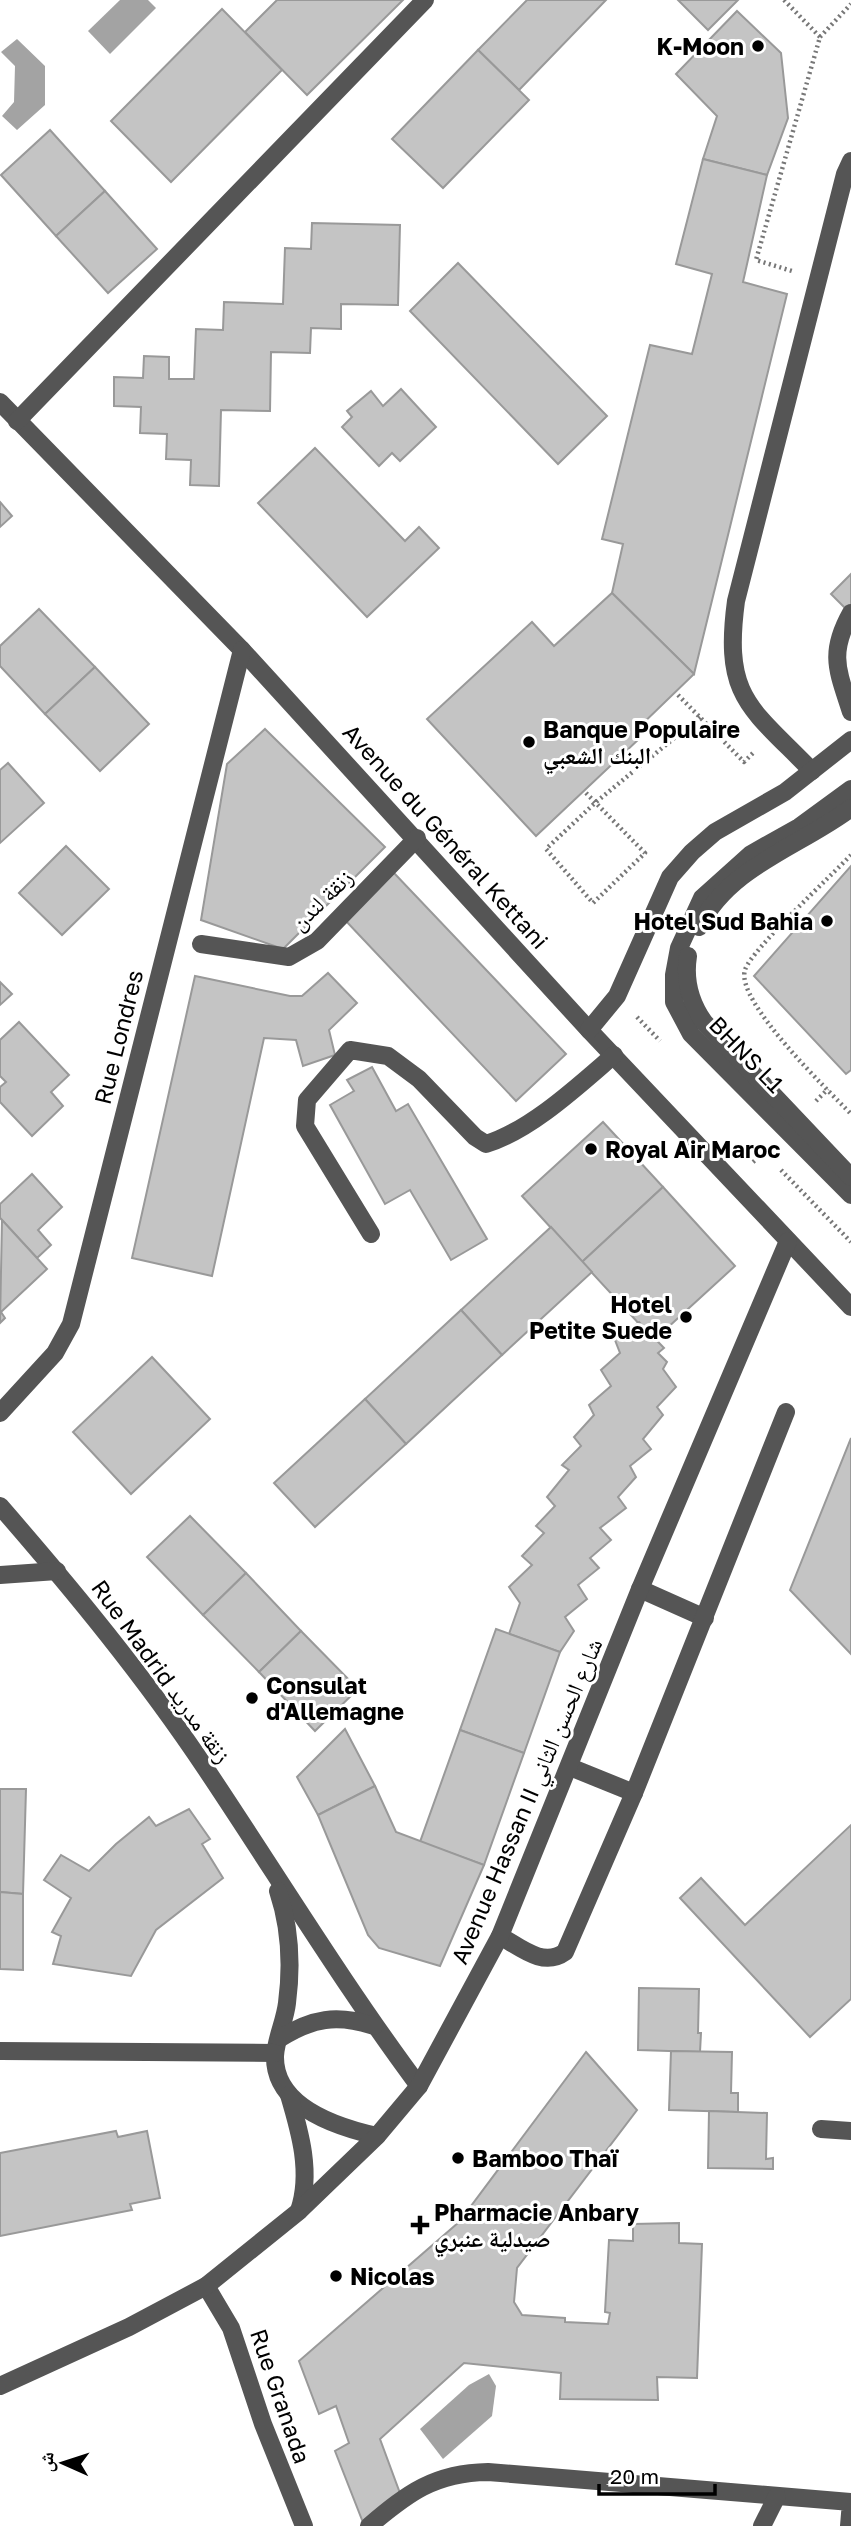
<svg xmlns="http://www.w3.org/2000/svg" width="851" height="2526" font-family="'Golos Text','Noto Naskh Arabic',sans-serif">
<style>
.water{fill:#a3a3a3}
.building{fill:#c4c4c4;stroke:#999;stroke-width:2}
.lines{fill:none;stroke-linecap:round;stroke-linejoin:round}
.path{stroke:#777;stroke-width:4.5;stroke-dasharray:2 3.5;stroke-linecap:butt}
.minor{stroke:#555;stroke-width:18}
.poi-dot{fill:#000;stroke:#fff;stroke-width:2.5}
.labels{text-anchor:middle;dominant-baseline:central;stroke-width:6;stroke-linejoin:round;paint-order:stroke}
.poi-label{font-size:23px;font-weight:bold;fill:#000;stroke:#fff;text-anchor:start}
.street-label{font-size:23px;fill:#000;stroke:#fff}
</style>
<rect width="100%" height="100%" fill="#fff"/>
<g class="water">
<path d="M120,0H148L156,8L110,54L88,31Z"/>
<path d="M17,39L45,66V105L17,130L2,116L14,102L15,66L1,52Z"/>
<path d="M489,2374L496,2386L492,2416L443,2459L420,2429L469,2385Z"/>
</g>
<g class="building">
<path d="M277,0H403L307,95L245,32Z"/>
<path d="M527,0H606L519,90L478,50Z"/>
<path d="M678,0H738L708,30Z"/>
<path d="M222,9L282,70L171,182L111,121Z"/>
<path d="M737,11L781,53L788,118L767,175L703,159L717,116L676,74Z"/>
<path d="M478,50L529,100L443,188L392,139Z"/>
<path d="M50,130L105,191L56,236L1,175Z"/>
<path d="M703,159L767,175L743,282L787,294L694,674L612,593L623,544L602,539L650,345L692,354L712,274L676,264Z"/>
<path d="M105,191L157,249L108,293L56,236Z"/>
<path d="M312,223L400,225L398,305L341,304V329L311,328L310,353L271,352L270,411L221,410L219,486L190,485L191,460L166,459L167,434L140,433L141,407L114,406V377L143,378L144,356L169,357V379H194L196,329L223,330L224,302L283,304L285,248L311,249Z"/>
<path d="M458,263L607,416L558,464L410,311Z"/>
<path d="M401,389L436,427L400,461L392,453L379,466L342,427L352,417L347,411L371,391L383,406Z"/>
<path d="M315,448L405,541L419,527L439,548L367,617L258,503Z"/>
<path d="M0,502L12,516L0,527Z"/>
<path d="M851,574V614L831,594Z"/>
<path d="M612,593L694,674L634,732L640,738L536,836L427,719L532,622L554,646Z"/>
<path d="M39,609L95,667L45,714L0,666V646Z"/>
<path d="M95,667L149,724L100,771L45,714Z"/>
<path d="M265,729L385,847L283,949L201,920L227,764Z"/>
<path d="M8,763L44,803L0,843V770Z"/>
<path d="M66,846L109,889L62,935L19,893Z"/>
<path d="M851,866V1070L846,1074L754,976Z"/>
<path d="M394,873L566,1054L516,1101L345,920Z"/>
<path d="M328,973L357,1003L329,1030L335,1055L303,1066L296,1040L264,1038L212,1276L132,1258L195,976L290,996H302Z"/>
<path d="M0,982L12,994L0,1005Z"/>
<path d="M19,1022L69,1075L51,1092L63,1106L32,1136L0,1102V1087L6,1082L0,1076V1040Z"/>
<path d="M372,1067L396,1111L408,1104L487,1239L451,1260L410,1190L385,1204L330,1105L354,1091L347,1080Z"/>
<path d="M603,1122L663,1187L582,1262L522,1196Z"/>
<path d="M32,1174L62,1207L38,1230L51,1245L37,1258L0,1218V1204Z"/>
<path d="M663,1187L735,1266L654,1340L582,1262Z"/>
<path d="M2,1220L47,1269L1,1312L5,1318L0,1323Z"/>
<path d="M551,1227L592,1272L502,1355L461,1310Z"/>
<path d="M461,1310L502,1355L406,1444L365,1399Z"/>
<path d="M639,1322L664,1348L658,1353L667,1362L663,1369L676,1387L657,1407L663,1415L643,1439L651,1449L630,1466L636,1477L618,1497L626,1508L600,1528L611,1540L590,1558L599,1568L578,1585L587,1599L565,1617L574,1631L560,1652L509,1634L520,1603L509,1587L532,1565L522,1556L544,1533L536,1526L555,1506L547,1497L569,1470L562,1465L581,1446L574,1437L594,1415L589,1405L611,1386L601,1370L620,1353L615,1340Z"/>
<path d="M152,1357L210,1419L131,1494L73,1432Z"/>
<path d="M365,1399L406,1444L315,1527L274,1483Z"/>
<path d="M851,1438V1654L790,1590Z"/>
<path d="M190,1516L246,1573L203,1615L147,1557Z"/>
<path d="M246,1573L301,1631L259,1672L203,1615Z"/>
<path d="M496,1629L560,1652L524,1753L460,1730Z"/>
<path d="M301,1631L358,1689L315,1731L259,1672Z"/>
<path d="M345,1729L375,1786L318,1815L297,1777Z"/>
<path d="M460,1730L524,1753L484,1865L420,1842Z"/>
<path d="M375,1786L396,1832L484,1865L440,1966L379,1948L368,1935L318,1815Z"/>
<path d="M0,1789H26L23,1894L0,1892Z"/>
<path d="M189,1809L210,1839L202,1844L223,1878L156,1930L131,1976L53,1964L61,1936L52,1932L71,1898L44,1880L61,1855L89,1871L116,1844L149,1817L156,1826Z"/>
<path d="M851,1825V1999L810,2037L680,1898L701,1878L745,1925Z"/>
<path d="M0,1892L23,1894V1970L0,1969Z"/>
<path d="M639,1988L699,1989L698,2033H701L700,2052L638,2050Z"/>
<path d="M671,2051L732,2052L731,2093H738V2112L669,2110Z"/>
<path d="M586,2052L637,2110L517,2268L514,2302L522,2315L565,2318V2322L608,2324L610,2313L605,2312L609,2240L633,2241V2224L679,2223V2243L702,2244L697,2378L657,2377L658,2400L560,2399L561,2373L464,2363L380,2439L401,2496L364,2525L335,2451L349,2443L336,2406L319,2414L299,2361L459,2222Z"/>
<path d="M709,2111L767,2113L766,2159L773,2158V2169L708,2168Z"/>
<path d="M116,2131L118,2137L147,2131L160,2198L130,2204L132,2210L0,2236V2153Z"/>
</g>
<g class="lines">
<g class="path">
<path d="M784,0L820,37L756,260L792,271"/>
<path d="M820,37L851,4"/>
<path d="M678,695L744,762L754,752"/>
<path d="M586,793L645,853L593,903L546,849L596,802L700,717"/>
<path d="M851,855C832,875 751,950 745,970C735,1001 828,1090 851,1114"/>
<path d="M637,1017L660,1041"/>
<path d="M816,1101L828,1089"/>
<path d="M753,1162L767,1149"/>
<path d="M781,1170L851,1242"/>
</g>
<g class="minor">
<path d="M0,402L242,650L589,1030L851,1307"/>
<path d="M17,421L425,0"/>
<path d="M851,613C828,654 838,671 851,712"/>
<path d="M812,771C750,707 723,698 736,601L845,174L851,161"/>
<path d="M851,789L799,827L751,854L702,898L679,948L674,975V1002L691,1034L851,1195"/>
<path d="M699,927C729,866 801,846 851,808"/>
<path d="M201,944L289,957L317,941L417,838"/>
<path d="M688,956C684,981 690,1002 704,1022L851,1177"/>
<path d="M589,1030L617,996L670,877L692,852L715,832L785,792L851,740"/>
<path d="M371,1234L305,1126L307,1100L350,1050L388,1056L419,1079L475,1137L486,1144C531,1130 578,1086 614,1055"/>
<path d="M0,1413L55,1353L71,1324L242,650"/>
<path d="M0,1506C73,1590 144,1676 206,1769C277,1875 343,1984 419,2086"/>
<path d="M0,1575L57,1571"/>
<path d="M640,1589L705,1618"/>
<path d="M570,1767L634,1793"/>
<path d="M278,1891C290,1927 292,1965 287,2003C285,2021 276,2038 275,2056C274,2107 337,2127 377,2136"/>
<path d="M500,1936C520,1947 543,1968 565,1952L634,1793L786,1412"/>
<path d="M279,2039C312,2018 337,2014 374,2026"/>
<path d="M0,2051L275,2053"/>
<path d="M289,2095C300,2132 312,2173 299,2211"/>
<path d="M821,2129L851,2131"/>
<path d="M206,2286L231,2328L263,2424L304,2526"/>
<path d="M0,2386L129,2327L206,2286L298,2212L377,2136L419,2086L500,1936L640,1589L788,1241"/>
<path d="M369,2526C408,2493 434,2473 488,2472L851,2502L849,2526"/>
<path d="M762,2526L777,2496"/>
</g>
</g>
<g class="poi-dot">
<circle cx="758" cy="46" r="7"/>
<circle cx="529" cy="742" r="7"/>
<circle cx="827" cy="921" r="7"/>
<circle cx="591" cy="1149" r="7"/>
<circle cx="686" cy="1317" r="7"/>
<circle cx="252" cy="1698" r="7"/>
<circle cx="458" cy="2158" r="7"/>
<path d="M416.5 2214.5h7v7h7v7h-7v7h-7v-7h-7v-7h7z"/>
<circle cx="336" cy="2276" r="7"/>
</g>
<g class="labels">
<g class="poi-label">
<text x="744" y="46" text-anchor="end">K-Moon</text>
<text x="543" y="729">Banque Populaire<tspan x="543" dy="26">البنك الشعبي</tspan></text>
<text x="813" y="921" text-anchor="end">Hotel Sud Bahia</text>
<text x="605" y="1149">Royal Air Maroc</text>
<text x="672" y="1304" text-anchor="end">Hotel<tspan x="672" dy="26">Petite Suede</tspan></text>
<text x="266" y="1685">Consulat<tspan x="266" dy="26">d'Allemagne</tspan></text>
<text x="472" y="2158">Bamboo Thaï</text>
<text x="434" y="2212">Pharmacie Anbary<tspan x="434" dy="26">صيدلية عنبري</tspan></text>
<text x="350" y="2276">Nicolas</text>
</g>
<g class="street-label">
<text transform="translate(446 836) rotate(48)">Avenue du Général Kettani</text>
<text transform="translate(321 899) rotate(-44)">زنقة لندن</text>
<text transform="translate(118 1037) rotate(-76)">Rue Londres</text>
<text transform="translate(747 1054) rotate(46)">BHNS L1</text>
<text transform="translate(162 1671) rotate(54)">Rue Madrid زنقة مدريد</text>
<text transform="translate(526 1801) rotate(-67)">Avenue Hassan II شارع الحسن الثاني</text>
<text transform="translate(281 2396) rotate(71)">Rue Granada</text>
</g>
</g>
<g transform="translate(63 2463) rotate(273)" stroke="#ffffff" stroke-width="5" paint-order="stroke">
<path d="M0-5L12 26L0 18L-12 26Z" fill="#000000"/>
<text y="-10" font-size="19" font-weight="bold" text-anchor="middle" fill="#000000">ش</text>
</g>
<path d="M599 2484v10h116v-10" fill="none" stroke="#000000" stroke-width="3.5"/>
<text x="610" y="2484" font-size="21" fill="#000000" stroke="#ffffff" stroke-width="5" paint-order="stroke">20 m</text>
</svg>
